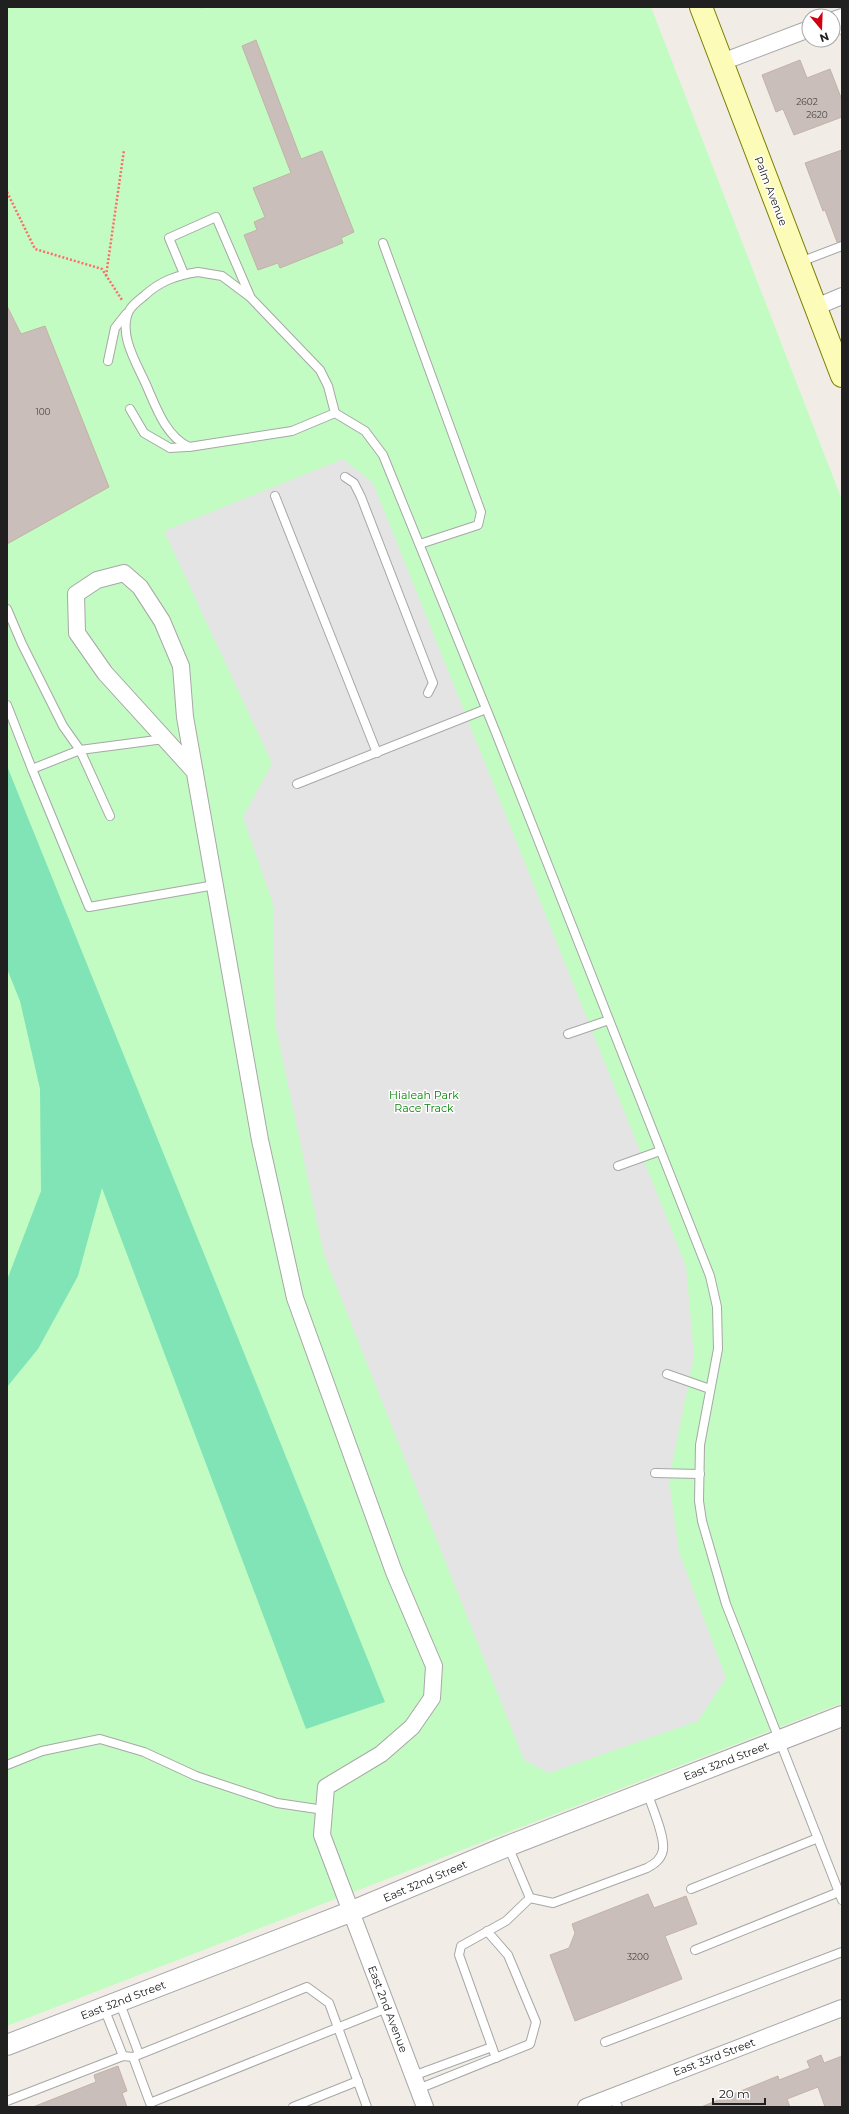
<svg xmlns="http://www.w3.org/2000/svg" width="849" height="2114" font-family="Montserrat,sans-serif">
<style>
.park{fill:#c2fcc2}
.pitch{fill:#80e4b6}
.parking{fill:#e4e4e4}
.building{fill:#c9beb9;stroke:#c4b2a7}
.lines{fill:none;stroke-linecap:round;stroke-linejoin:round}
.service-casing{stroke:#a7a7a7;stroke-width:10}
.minor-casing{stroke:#a7a7a7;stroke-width:18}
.tertiary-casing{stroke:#a7a7a7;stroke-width:22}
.secondary-casing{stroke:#7a7e00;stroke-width:24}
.path{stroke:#ff6d69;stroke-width:2.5;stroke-dasharray:2 2;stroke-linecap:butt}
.service{stroke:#fff;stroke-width:8}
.minor{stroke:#fff;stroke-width:16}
.tertiary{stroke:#fff;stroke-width:20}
.secondary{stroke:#fdfbb8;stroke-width:22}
.labels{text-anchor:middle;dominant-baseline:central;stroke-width:3;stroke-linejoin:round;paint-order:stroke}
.number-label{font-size:9px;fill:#4a4846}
.street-label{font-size:11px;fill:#202020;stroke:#fff}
.park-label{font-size:11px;fill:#068607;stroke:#fff}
</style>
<rect width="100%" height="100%" fill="#f1ede6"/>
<path class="park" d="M7,7H651L842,500V1703L7,2026Z"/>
<path class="pitch" d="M7,766L385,1702L306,1729L102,1188L78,1276L38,1349L7,1387V1280L41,1191L40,1089L20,1001L7,969Z"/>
<path class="parking" d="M343,459L373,483L686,1266L694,1356L669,1479L679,1552L726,1678L698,1721L549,1773L524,1760L324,1255L275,1023L273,904L243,817L272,763L164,531Z"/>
<g class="building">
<path d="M256,40L301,159L322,151L354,232L341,238L343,243L280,268L278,263L258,270L244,235L257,230L254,222L265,217L253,188L291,173L242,46Z"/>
<path d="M800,60L807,78L830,69L842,100V117L794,135L783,109L776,112L762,75Z"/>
<path d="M842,150V241L837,242L825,210L823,211L805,163Z"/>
<path d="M7,306L21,334L45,326L109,487L7,544Z"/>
<path d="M648,1894L654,1908L686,1896L697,1924L665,1936L682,1979L575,2021L550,1955L569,1948L575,1933L572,1924Z"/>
<path d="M821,2055L824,2063L842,2056V2107H825L818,2087L787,2099L790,2107H701L778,2076L779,2080L810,2068L807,2061Z"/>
<path d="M118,2066L127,2091L122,2093L127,2107H33L96,2082L94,2075Z"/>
</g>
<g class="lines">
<defs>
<g id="service">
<path d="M837,18L842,30"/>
<path d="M383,243L481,512L478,525L420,544"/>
<path d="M800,262L842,246"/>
<path d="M198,272L222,276L250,297L320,370L328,386L335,413L292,431L189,447C167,437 157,410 148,389C139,367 117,335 129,311C132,305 139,300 144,296C160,281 177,275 198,272Z"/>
<path d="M184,274L169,238L216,217L250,296"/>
<path d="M108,361L115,328L126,314"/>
<path d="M130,409L144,433L170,448L187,447"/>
<path d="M335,413L365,431L383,455L496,733L710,1276L717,1307L718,1349L700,1445L699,1501L702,1521L726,1604L842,1900"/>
<path d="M345,477L354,483L361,497L433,683L428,693"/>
<path d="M275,496L377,753"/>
<path d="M7,609L22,644L63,726L80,750L110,816"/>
<path d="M7,705L32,769"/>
<path d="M164,739L80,750L32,769L89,907L215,885"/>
<path d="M297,784L486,709"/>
<path d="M568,1034L609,1020"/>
<path d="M618,1166L660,1151"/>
<path d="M667,1374L710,1389"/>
<path d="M655,1473L700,1474"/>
<path d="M7,1765L42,1751L100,1739L144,1752L196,1776L277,1803L324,1810"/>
<path d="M508,1846L530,1898"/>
<path d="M691,1889L818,1838"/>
<path d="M530,1898L553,1903L647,1868C654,1864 661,1860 663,1850C665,1836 652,1807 647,1792"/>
<path d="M695,1950L839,1892"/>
<path d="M119,2001L139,2054"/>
<path d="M104,2008L123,2056"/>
<path d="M605,2042L842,1952"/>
<path d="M496,2058L459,1955L461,1946L506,1921L530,1898"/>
<path d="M413,2076L492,2047"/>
<path d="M418,2089L530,2044L536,2022L508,1955L487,1931"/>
<path d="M613,2097L618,2107"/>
<path d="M7,2101L123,2056L133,2057"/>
<path d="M293,2107L358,2081"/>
<path d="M367,2107L329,2003L307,1987L133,2057L150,2103L387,2008"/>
</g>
<g id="minor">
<path d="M833,20L842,17"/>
<path d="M722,62L809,29"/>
<path d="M816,307L842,296"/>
<path d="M195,772L105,673L77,633L76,594L97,580L124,573L140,587L162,621L181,666L185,717L260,1140L295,1298L394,1572L434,1666L432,1698L412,1727L381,1754L326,1787L322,1835L425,2107"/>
<path d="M586,2107L842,2008"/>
</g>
<path id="tertiary" d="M7,2045L350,1912L508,1846L842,1716"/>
<path id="secondary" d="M701,7L842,376"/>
</defs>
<use href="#service" class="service-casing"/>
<use href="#minor" class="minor-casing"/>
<use href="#tertiary" class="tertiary-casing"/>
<use href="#secondary" class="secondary-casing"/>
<g class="path">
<path d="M201,7H202"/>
<path d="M7,192L35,249L102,269L122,300"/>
<path d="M106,276L124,150"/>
</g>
<use href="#service" class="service"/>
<use href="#minor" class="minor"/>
<use href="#tertiary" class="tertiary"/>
<use href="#secondary" class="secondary"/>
</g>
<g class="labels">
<g class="number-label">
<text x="807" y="101">2602</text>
<text x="817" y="114">2620</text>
<text x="43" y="411">100</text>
<text x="638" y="1956">3200</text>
</g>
<g class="street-label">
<text transform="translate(771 191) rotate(69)">Palm Avenue</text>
<text transform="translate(726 1761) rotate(-21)">East 32nd Street</text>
<text transform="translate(425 1881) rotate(-23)">East 32nd Street</text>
<text transform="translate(123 2000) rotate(-21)">East 32nd Street</text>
<text transform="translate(388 2009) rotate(69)">East 2nd Avenue</text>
<text transform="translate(714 2057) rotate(-21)">East 33rd Street</text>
</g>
<g class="park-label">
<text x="424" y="1095">Hialeah Park<tspan x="424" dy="13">Race Track</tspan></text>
</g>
</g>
<rect width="849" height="2114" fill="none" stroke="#202020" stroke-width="16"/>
<g transform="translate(821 28) rotate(161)"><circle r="19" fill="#ffffff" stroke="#a6a6a6"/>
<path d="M0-3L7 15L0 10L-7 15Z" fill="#d00010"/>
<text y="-6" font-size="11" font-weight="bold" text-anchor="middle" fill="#202020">N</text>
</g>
<path d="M713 2098v6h52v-6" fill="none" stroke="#202020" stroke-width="2"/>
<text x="719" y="2098" font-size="12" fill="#202020" stroke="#ffffff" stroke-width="3" paint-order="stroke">20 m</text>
</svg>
